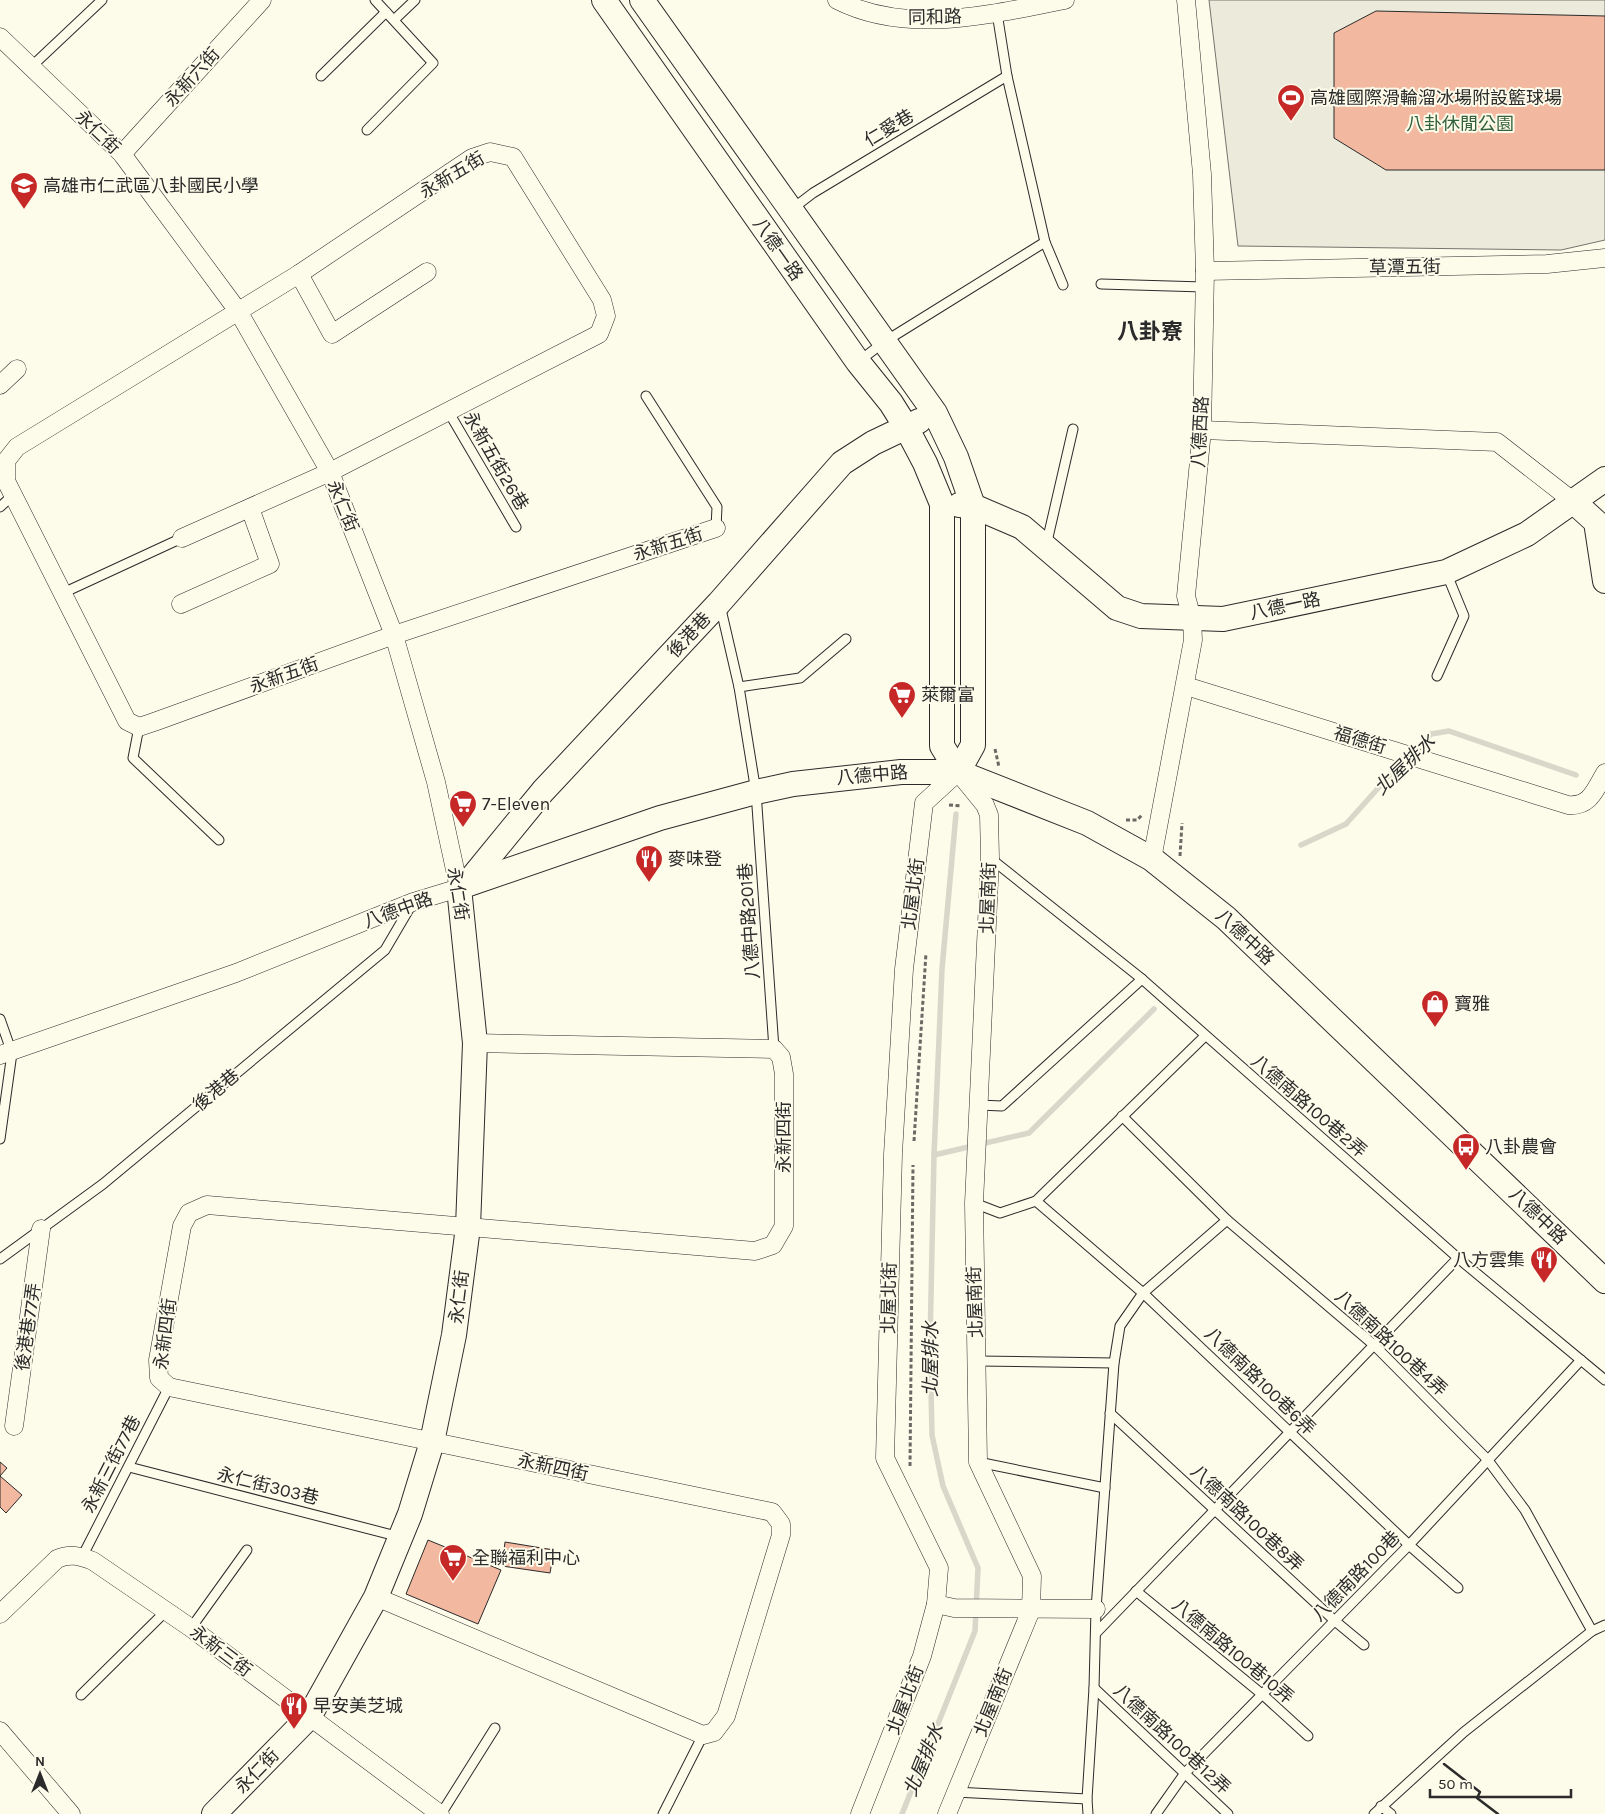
<svg xmlns="http://www.w3.org/2000/svg" width="1605" height="1814" font-family="Karla,'Noto Sans TC',sans-serif">
<style>
.green{fill:#ecebdb;stroke:#74746e}
.lines{fill:none;stroke-linecap:round;stroke-linejoin:round}
.stream{stroke:#d8d7c9;stroke-width:5.5}
.building{fill:#f2b8a0;stroke:#2b2b2b}
.lane-casing{stroke:#2b2b2b;stroke-width:11}
.street-casing{stroke:#2b2b2b;stroke-width:19}
.secondary-casing{stroke:#2b2b2b;stroke-width:26}
.path{stroke:#6a6964;stroke-width:3;stroke-dasharray:4 2.5;stroke-linecap:butt}
.lane{stroke:#fdfbea;stroke-width:9}
.street{stroke:#fdfbea;stroke-width:18}
.secondary{stroke:#fdfbea;stroke-width:24}
.wall{stroke:#2b2b2b;stroke-width:2.5}
.labels{text-anchor:middle;dominant-baseline:central;stroke-width:4;stroke-linejoin:round;paint-order:stroke}
.street-label{font-size:18px;fill:#2b2b2b;stroke:#fdfbea}
.poi-label{font-size:18px;fill:#2b2b2b;stroke:#fdfbea;text-anchor:start}
.park-label{font-size:18px;fill:#34623c;stroke:#fdfbea}
.water-label{font-size:19px;font-style:italic;fill:#2b2b2b;stroke:#fdfbea}
.district-label{font-size:22px;font-weight:bold;fill:#2b2b2b;stroke:#fdfbea}
</style>
<rect width="100%" height="100%" fill="#fdfbea"/>
<path class="green" d="M1209,0H1605V240L1561,250L1238,246Z"/>
<g class="lines">
<g class="stream">
<path d="M1301,845L1346,824L1389,776L1431,734L1449,731L1576,775"/>
<path d="M934,1155L1029,1133L1154,1009"/>
<path d="M902,1814L975,1631L978,1568L943,1486L932,1435L930,1343L934,1155L942,969L956,814"/>
</g>
</g>
<g class="building">
<path d="M1376,11L1605,16V170H1386L1334,138V33Z"/>
<path d="M0,1462L7,1468L0,1476L22,1495L6,1513L0,1507Z"/>
<path d="M428,1540L501,1570L478,1624L406,1594Z"/>
<path d="M505,1542L554,1550L550,1573L502,1566Z"/>
</g>
<g class="lines">
<defs>
<g id="lane">
<path d="M997,13L1007,76L1045,242L1063,285"/>
<path d="M394,20L415,0"/>
<path d="M31,67L102,0"/>
<path d="M321,76L386,12"/>
<path d="M367,130L433,63L375,0"/>
<path d="M792,209L813,193L1007,76"/>
<path d="M1101,284L1204,287"/>
<path d="M858,362L884,342L1045,242"/>
<path d="M646,396L717,507L716,528"/>
<path d="M448,411L516,527"/>
<path d="M0,507L13,495"/>
<path d="M1046,546L1073,429"/>
<path d="M63,593L182,538"/>
<path d="M720,605L739,687L756,792L774,1049"/>
<path d="M1437,676L1464,616L1446,572"/>
<path d="M739,687L800,678L846,639"/>
<path d="M139,727L133,758L219,840"/>
<path d="M990,858L1142,979L1458,1258L1605,1380"/>
<path d="M0,1019L12,1053L0,1139"/>
<path d="M979,1105L1002,1106L1142,979"/>
<path d="M1122,1116L1227,1220L1374,1345L1487,1459L1525,1510L1592,1631"/>
<path d="M1036,1201L1143,1293L1409,1545L1458,1588"/>
<path d="M974,1203L1000,1213L1036,1201L1205,1036"/>
<path d="M0,1259L103,1184L385,950L412,904"/>
<path d="M977,1361L1114,1363"/>
<path d="M1110,1413L1335,1621L1364,1645"/>
<path d="M978,1462L1105,1488"/>
<path d="M129,1467L400,1537"/>
<path d="M82,1557L169,1387"/>
<path d="M1136,1591L1263,1695L1308,1736"/>
<path d="M191,1628L247,1550"/>
<path d="M1096,1633L1458,1258"/>
<path d="M1094,1688L1228,1814"/>
<path d="M81,1695L166,1611"/>
<path d="M955,1792L1087,1799"/>
<path d="M1381,1806L1391,1814"/>
<path d="M441,1814L495,1728"/>
<path d="M663,1814L703,1735"/>
<path d="M1088,1814L1087,1799L1094,1688L1096,1609L1114,1363L1120,1326L1143,1293L1227,1220"/>
<path d="M1156,1814L1185,1773L1409,1545L1581,1360"/>
<path d="M1374,1814L1464,1732L1592,1631L1605,1625"/>
</g>
<g id="street">
<path d="M837,0C908,36 991,14 1065,0"/>
<path d="M0,37L122,154L238,311L330,472L394,635L436,782L459,888L413,902L236,973L0,1055"/>
<path d="M122,154L262,0"/>
<path d="M1205,271L1547,264L1605,258"/>
<path d="M299,274L332,334L427,272"/>
<path d="M0,385L17,369"/>
<path d="M1202,430L1497,442L1574,502"/>
<path d="M182,538L330,472L599,334L606,316L602,300L513,157L490,152L472,158L299,274L17,447L6,461V481L127,721L139,727L154,722L394,635L716,528"/>
<path d="M181,604L270,564L250,508"/>
<path d="M1186,686L1568,805C1590,807 1595,790 1605,773"/>
<path d="M1152,859L1193,640L1192,619L1186,596L1202,430L1205,271L1202,174L1186,0"/>
<path d="M14,1426L41,1229"/>
<path d="M376,1597L703,1735L714,1732L726,1716L781,1535V1524L772,1512L169,1387L159,1378L158,1360L182,1226L189,1213L207,1205L755,1251L773,1245L784,1226V1074L781,1057L774,1049L475,1043"/>
<path d="M936,1604L954,1608L1096,1609"/>
<path d="M0,1614L57,1559C70,1553 80,1556 93,1561L191,1628L440,1814"/>
<path d="M0,1731L71,1814"/>
<path d="M860,1814L922,1656L936,1604L939,1568L885,1458L893,1154L904,969L924,803L958,772L985,805L989,815L990,858L974,1203L978,1462L1032,1576L1031,1610L947,1814"/>
</g>
<g id="secondary">
<path d="M604,0L858,362L891,403L906,427L925,463L942,504V746L958,772"/>
<path d="M642,0L935,413L956,457L973,506V745L958,772"/>
<path d="M1574,502L1596,522L1605,581"/>
<path d="M959,505L973,506L1022,527L1117,608L1141,616L1223,619L1446,572L1527,534L1605,479"/>
<path d="M466,885L543,791L719,603L842,463L873,443L919,421"/>
<path d="M214,1814L309,1717L376,1597L410,1514L432,1442L454,1335L468,1227L475,1043L459,888L466,885L660,818L756,792L793,784L901,772H958L1087,823L1152,859L1226,918L1605,1281"/>
</g>
</defs>
<use href="#lane" class="lane-casing"/>
<use href="#street" class="street-casing"/>
<use href="#secondary" class="secondary-casing"/>
<g class="path">
<path d="M995,749L999,767"/>
<path d="M949,805L962,806"/>
<path d="M1126,820H1137L1142,815"/>
<path d="M1180,856L1182,823"/>
<path d="M914,1141L926,953"/>
<path d="M910,1466L913,1165"/>
</g>
<use href="#lane" class="lane"/>
<use href="#street" class="street"/>
<use href="#secondary" class="secondary"/>
<path class="wall" d="M1444,1764L1480,1792L1477,1798L1498,1814"/>
</g>
<defs>
<symbol id="stadium-pin" viewBox="-11 -11 22 30"><path d="M0 17L-7.5 6A9.5 9.5 0 1 1 7.5 6Z" fill="#c62828" stroke="#fdfbea"/><path d="M0-5a6.5 5 0 1 0 0 10a6.5 5 0 1 0 0-10ZM-3.5-1.8h7v3.6h-7Z" fill="#fff"/></symbol>
<symbol id="school-pin" viewBox="-11 -11 22 30"><path d="M0 17L-7.5 6A9.5 9.5 0 1 1 7.5 6Z" fill="#c62828" stroke="#fdfbea"/><path d="M0-5L7-2L0 1L-7-2ZM-4 1L0 2.5L4 1V4Q0 6-4 4Z" fill="#fff"/></symbol>
<symbol id="supermarket-pin" viewBox="-11 -11 22 30"><path d="M0 17L-7.5 6A9.5 9.5 0 1 1 7.5 6Z" fill="#c62828" stroke="#fdfbea"/><path d="M-6-5.5h2.5l.6 2H6L4.5 2H-2.5L-4.4-4H-6ZM-1.5 3.2a1.3 1.3 0 1 0 .1 0ZM3 3.2a1.3 1.3 0 1 0 .1 0Z" fill="#fff"/></symbol>
<symbol id="restaurant-pin" viewBox="-11 -11 22 30"><path d="M0 17L-7.5 6A9.5 9.5 0 1 1 7.5 6Z" fill="#c62828" stroke="#fdfbea"/><path d="M-5-6h1v4h1v-4h1v4h1v-4h1v5L-1.5 .5V6h-2V.5L-5-1ZM5-6V6H3V1.5H1.5Q1.5-4 5-6Z" fill="#fff"/></symbol>
<symbol id="shop-pin" viewBox="-11 -11 22 30"><path d="M0 17L-7.5 6A9.5 9.5 0 1 1 7.5 6Z" fill="#c62828" stroke="#fdfbea"/><path d="M-5-2.5h2.3a2.7 3.5 0 0 1 5.4 0H5L5.5 6h-11ZM-1.5-2.5h3a1.5 2.3 0 0 0-3 0Z" fill="#fff"/></symbol>
<symbol id="bus-pin" viewBox="-11 -11 22 30"><path d="M0 17L-7.5 6A9.5 9.5 0 1 1 7.5 6Z" fill="#c62828" stroke="#fdfbea"/><path d="M-5-6H5V4H4V6H2V4H-2V6H-4V4H-5ZM-3.5-4V0h7V-4ZM-3.5 1.2v1.5H-2V1.2ZM2 1.2v1.5H3.5V1.2Z" fill="#fff"/></symbol>
</defs>
<g fill-rule="evenodd">
<use href="#stadium-pin" x="1275" y="82" width="32" height="43"/>
<use href="#school-pin" x="8" y="170" width="32" height="43"/>
<use href="#supermarket-pin" x="886" y="679" width="32" height="43"/>
<use href="#supermarket-pin" x="447" y="788" width="32" height="43"/>
<use href="#restaurant-pin" x="633" y="843" width="32" height="43"/>
<use href="#shop-pin" x="1419" y="988" width="32" height="43"/>
<use href="#bus-pin" x="1450" y="1131" width="32" height="43"/>
<use href="#restaurant-pin" x="1528" y="1244" width="32" height="43"/>
<use href="#supermarket-pin" x="437" y="1542" width="32" height="43"/>
<use href="#restaurant-pin" x="278" y="1690" width="32" height="43"/>
</g>
<g class="labels">
<g class="street-label">
<text transform="translate(935 17) rotate(-1)">同和路</text>
<text transform="translate(192 77) rotate(-48)">永新六街</text>
<text transform="translate(889 128) rotate(-31)">仁愛巷</text>
<text transform="translate(98 132) rotate(44)">永仁街</text>
<text transform="translate(452 175) rotate(-31)">永新五街</text>
<text transform="translate(778 249) rotate(55)">八德一路</text>
<text transform="translate(1405 267) rotate(-1)">草潭五街</text>
<text transform="translate(1200 432) rotate(-87)">八德西路</text>
<text transform="translate(496 461) rotate(60)">永新五街26巷</text>
<text transform="translate(343 506) rotate(68)">永仁街</text>
<text transform="translate(668 544) rotate(-18)">永新五街</text>
<text transform="translate(1285 606) rotate(-12)">八德一路</text>
<text transform="translate(689 635) rotate(-47)">後港巷</text>
<text transform="translate(284 675) rotate(-20)">永新五街</text>
<text transform="translate(1360 740) rotate(17)">福德街</text>
<text transform="translate(872 775) rotate(-5)">八德中路</text>
<text transform="translate(458 894) rotate(81)">永仁街</text>
<text transform="translate(913 894) rotate(-83)">北屋北街</text>
<text transform="translate(988 898) rotate(-88)">北屋南街</text>
<text transform="translate(398 910) rotate(-20)">八德中路</text>
<text transform="translate(749 921) rotate(-94)">八德中路201巷</text>
<text transform="translate(1245 937) rotate(43)">八德中路</text>
<text transform="translate(216 1090) rotate(-40)">後港巷</text>
<text transform="translate(1309 1106) rotate(41)">八德南路100巷2弄</text>
<text transform="translate(784 1137) rotate(-90)">永新四街</text>
<text transform="translate(1538 1216) rotate(44)">八德中路</text>
<text transform="translate(459 1297) rotate(-83)">永仁街</text>
<text transform="translate(889 1298) rotate(-89)">北屋北街</text>
<text transform="translate(975 1302) rotate(-92)">北屋南街</text>
<text transform="translate(28 1327) rotate(-82)">後港巷77弄</text>
<text transform="translate(165 1334) rotate(-83)">永新四街</text>
<text transform="translate(1391 1343) rotate(43)">八德南路100巷4弄</text>
<text transform="translate(1260 1381) rotate(44)">八德南路100巷6弄</text>
<text transform="translate(111 1464) rotate(-63)">永新三街77巷</text>
<text transform="translate(553 1467) rotate(12)">永新四街</text>
<text transform="translate(268 1486) rotate(14)">永仁街303巷</text>
<text transform="translate(1247 1518) rotate(43)">八德南路100巷8弄</text>
<text transform="translate(1356 1576) rotate(-46)">八德南路100巷</text>
<text transform="translate(221 1651) rotate(37)">永新三街</text>
<text transform="translate(1233 1651) rotate(40)">八德南路100巷10弄</text>
<text transform="translate(905 1700) rotate(-69)">北屋北街</text>
<text transform="translate(993 1702) rotate(-68)">北屋南街</text>
<text transform="translate(1172 1739) rotate(43)">八德南路100巷12弄</text>
<text transform="translate(257 1771) rotate(-46)">永仁街</text>
</g>
<g class="poi-label">
<text x="1310" y="98">高雄國際滑輪溜冰場附設籃球場</text>
<text x="43" y="186">高雄市仁武區八卦國民小學</text>
<text x="921" y="695">萊爾富</text>
<text x="482" y="804">7-Eleven</text>
<text x="668" y="859">麥味登</text>
<text x="1454" y="1004">寶雅</text>
<text x="1485" y="1147">八卦農會</text>
<text x="1525" y="1260" text-anchor="end">八方雲集</text>
<text x="472" y="1558">全聯福利中心</text>
<text x="313" y="1706">早安美芝城</text>
</g>
<g class="park-label">
<text x="1460" y="124">八卦休閒公園</text>
</g>
<g class="water-label">
<text transform="translate(1405 765) rotate(-44)">北屋排水</text>
<text transform="translate(931 1359) rotate(-90)">北屋排水</text>
<text transform="translate(924 1760) rotate(-68)">北屋排水</text>
</g>
<g class="district-label">
<text x="1150" y="332">八卦寮</text>
</g>
</g>
<g transform="translate(40 1774)" stroke="#fdfbea" stroke-width="4" paint-order="stroke">
<path d="M0-4L9 19L0 12L-9 19Z" fill="#2b2b2b"/>
<text y="-8" font-size="14" font-weight="bold" text-anchor="middle" fill="#2b2b2b">N</text>
</g>
<path d="M1430 1789v8h141v-8" fill="none" stroke="#2b2b2b" stroke-width="2.5"/>
<text x="1438" y="1789" font-size="15" fill="#2b2b2b" stroke="#fdfbea" stroke-width="4" paint-order="stroke">50 m</text>
</svg>
